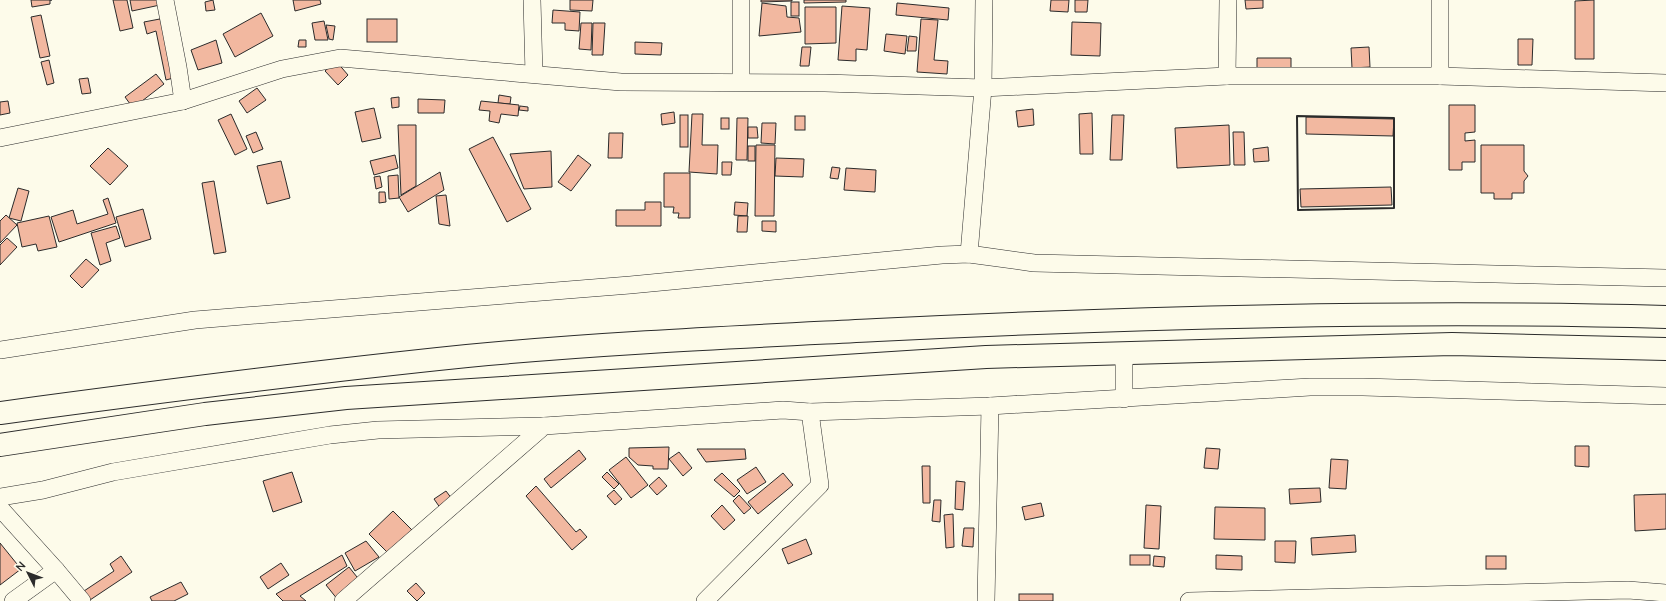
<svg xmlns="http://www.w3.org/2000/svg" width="1666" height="601" font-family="'Nunito Sans',sans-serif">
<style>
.building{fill:#f2b8a0;stroke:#2b2b2b}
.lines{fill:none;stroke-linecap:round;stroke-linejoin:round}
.minor-casing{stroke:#2b2b2b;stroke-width:18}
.primary-casing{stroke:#2b2b2b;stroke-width:24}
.minor{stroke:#fdfbea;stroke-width:17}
.primary{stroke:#fdfbea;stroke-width:22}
.wall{stroke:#2b2b2b;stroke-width:2}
</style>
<rect width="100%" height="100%" fill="#fdfbea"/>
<g class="building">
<path d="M31,0H52H50V4L32,7Z"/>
<path d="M113,0H127L133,28L120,31Z"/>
<path d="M130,0H159L160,5L132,11Z"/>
<path d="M213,0L215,10L206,11L205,2Z"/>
<path d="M293,0H320L321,4L295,11Z"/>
<path d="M570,0H593L592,11L570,10Z"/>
<path d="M761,0H792V1L761,2Z"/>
<path d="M804,0H846V2L804,3Z"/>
<path d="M1051,0H1069L1068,12L1050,11Z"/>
<path d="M1075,0H1088L1087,12H1075Z"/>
<path d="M1245,0H1263V8L1246,9Z"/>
<path d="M1594,0V59H1575V1Z"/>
<rect x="791" y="2" width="8" height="14"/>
<path d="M762,3L786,6L787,17L799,18L801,32L759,36Z"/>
<path d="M897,3L949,8L948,20L896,15Z"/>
<path d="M842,6L870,8L867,50L856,49V61L838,60Z"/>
<path d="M805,7H836V43L805,44Z"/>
<path d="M553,10L580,12L579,31L565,30V23H552Z"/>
<path d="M261,13L273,36L235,57L223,34Z"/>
<path d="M41,15L50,56L40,58L31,17Z"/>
<path d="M165,18L177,77L166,80L156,31L147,34L144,22Z"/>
<rect x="367" y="19" width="30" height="23"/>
<path d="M921,19L938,20L934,60L948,61L947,74L917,72Z"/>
<path d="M324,21L328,40H315L312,23Z"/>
<path d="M1072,22L1101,23L1100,56L1071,55Z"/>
<path d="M581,23H592L591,50L579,49Z"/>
<path d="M593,23H605L603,55H592Z"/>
<path d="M326,25L335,26L333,40L329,39Z"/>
<path d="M886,34L907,36L905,54L884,51Z"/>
<path d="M909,36L917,37L916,51H907Z"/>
<path d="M1518,39H1533L1532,65H1518Z"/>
<path d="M216,40L222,63L198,70L191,50Z"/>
<path d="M299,40H306V47H298Z"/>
<path d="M635,42L662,43L661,55L635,54Z"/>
<path d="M802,47H811L809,66H800Z"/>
<path d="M1369,47L1370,67L1352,68L1351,48Z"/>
<path d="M1257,58H1291V70L1257,71Z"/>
<path d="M49,60L54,83L47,85L41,62Z"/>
<path d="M336,61L348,75L338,85L325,71Z"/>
<path d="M156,74L164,84L133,108L125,97Z"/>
<path d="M88,78L91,93L82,94L79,79Z"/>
<path d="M257,88L266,100L247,113L239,101Z"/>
<path d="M499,95L511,97L510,104L498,103Z"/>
<path d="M399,97V107L392,108L391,98Z"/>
<path d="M418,99L445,100L444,113H418Z"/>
<path d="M8,101L10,113L0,115V102Z"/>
<path d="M481,101L519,105L518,116L501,114L499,123L489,121L490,111L479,110Z"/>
<path d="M1449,105H1475V132L1465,133V141L1475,140V162H1462V170H1449Z"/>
<path d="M520,106L528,107V111L519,110Z"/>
<path d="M374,108L381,138L362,142L355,112Z"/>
<path d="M1033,109L1034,125L1018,127L1016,111Z"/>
<path d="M674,112L675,123L662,125L661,114Z"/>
<path d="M1092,113L1093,154H1080L1079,114Z"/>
<path d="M231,114L247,149L235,155L218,120Z"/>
<path d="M692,114H703L702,145H718L717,174L689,172Z"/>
<rect x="680" y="115" width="8" height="32"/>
<path d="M1112,115H1124L1122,160H1110Z"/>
<rect x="795" y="116" width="10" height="14"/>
<path d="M1306,117L1394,119L1393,136L1306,134Z"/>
<rect x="721" y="118" width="8" height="11"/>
<path d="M737,118H748L747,160H736Z"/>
<path d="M762,123H776L775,144L761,143Z"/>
<path d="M398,125H416V186L401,195Z"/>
<path d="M1229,125L1230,165L1177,168L1175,128Z"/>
<path d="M748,127H757L758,138H748Z"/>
<path d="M256,132L263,149L253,153L246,136Z"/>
<path d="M1233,132H1244L1245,165H1234Z"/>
<path d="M609,133H623L622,158H608Z"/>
<path d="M493,137L531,209L507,222L469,149Z"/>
<path d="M756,145H775L774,216H755Z"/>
<path d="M1481,145H1524V171L1528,176L1524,181V193H1512V199H1494V193H1481Z"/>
<rect x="748" y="146" width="7" height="15"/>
<path d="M1268,147L1269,161L1254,162L1253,149Z"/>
<path d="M108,148L128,166L110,185L90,166Z"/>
<path d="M551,151L552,187L524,189L510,154Z"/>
<path d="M395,155L398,168L374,175L370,161Z"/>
<path d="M578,155L591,165L571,191L558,182Z"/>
<path d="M776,158L804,159L803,177L775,176Z"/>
<path d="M281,161L290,198L267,204L257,166Z"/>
<path d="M722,162H732L731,175H722Z"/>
<path d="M832,167L840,168L838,179L830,178Z"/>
<path d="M846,168L876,170L875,192L844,190Z"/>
<path d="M440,172L444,190L408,212L399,197Z"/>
<path d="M664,173H690V218H678L679,213H673L674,207H664Z"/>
<path d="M398,175L399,198L389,199L388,176Z"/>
<path d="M380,176L382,187L376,189L374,177Z"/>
<path d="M214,181L226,252L214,254L202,183Z"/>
<path d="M1391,187L1392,205L1301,207L1300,189Z"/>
<path d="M18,188L29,191L21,221L9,218Z"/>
<path d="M379,192H385L386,202L379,203Z"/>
<path d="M446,195L450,226L439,224L436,196Z"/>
<path d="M108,198L116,223L59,242L51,217L73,210L77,224L108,214L103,200Z"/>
<path d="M645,202H661V226H616V210H645Z"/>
<path d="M735,202L748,203L747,216L734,215Z"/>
<path d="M143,209L151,239L125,247L116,217Z"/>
<path d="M6,215L17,225L0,243V221Z"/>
<path d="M49,216L57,247L38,251L36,244L22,247L17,223Z"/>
<path d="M738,216H748L747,232H737Z"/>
<path d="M762,221H776V232L762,231Z"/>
<path d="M116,226L120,238L106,243L111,261L100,265L91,233Z"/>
<path d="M7,238L17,247L0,265V245Z"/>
<path d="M86,259L99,270L82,288L70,276Z"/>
<path d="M1575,446H1589V467L1575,466Z"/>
<path d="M669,447L668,469H653V466L638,465L629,457V448Z"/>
<path d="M1206,448L1220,449L1218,469L1204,468Z"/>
<path d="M697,449H745L746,459L706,462Z"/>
<path d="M579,450L586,459L551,488L544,479Z"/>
<path d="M679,452L692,468L683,476L669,459Z"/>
<path d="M626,457L648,485L631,498L609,470Z"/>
<path d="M1331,459L1348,460L1346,489L1329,488Z"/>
<path d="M922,466H930V503H923Z"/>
<path d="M756,467L766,482L747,494L737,480Z"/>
<path d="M292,472L302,502L273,512L263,481Z"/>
<path d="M607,472L619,484L614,489L602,477Z"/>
<path d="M722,473L740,491L734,497L714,480Z"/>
<path d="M783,473L793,485L758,514L748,502Z"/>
<path d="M659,477L667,486L657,495L649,486Z"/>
<path d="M956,481L965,482L963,510L955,509Z"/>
<path d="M536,486L576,532L580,529L587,537L572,550L526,496Z"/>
<path d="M1320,488L1321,502L1290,504L1289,489Z"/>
<path d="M614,490L622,499L615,505L607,496Z"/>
<path d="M446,491L455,503L443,512L434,499Z"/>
<path d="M1666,494V529L1635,531L1634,495Z"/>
<path d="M739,495L751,508L744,514L733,501Z"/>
<path d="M934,500H941L940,522L932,521Z"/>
<path d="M1041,503L1044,516L1025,520L1022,507Z"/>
<path d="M722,505L735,520L724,530L711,516Z"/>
<path d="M1146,505L1161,506L1159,549L1144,548Z"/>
<path d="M1215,507L1265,508V540L1214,539Z"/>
<path d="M393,511L413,531L392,557L369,534Z"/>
<path d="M953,514L954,547L946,548L944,515Z"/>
<path d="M964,528H974L973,547L962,546Z"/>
<path d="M1355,535L1356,552L1312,555L1311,538Z"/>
<path d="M806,539L812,554L788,564L782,549Z"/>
<path d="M366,541L379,557L355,571L345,553Z"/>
<path d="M1275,541H1296L1295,563L1275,562Z"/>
<path d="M0,543L21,569L0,585Z"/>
<path d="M342,555L347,566L300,596L306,601H283L276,594Z"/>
<rect x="1130" y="555" width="20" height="10"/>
<path d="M1216,555L1242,556V570L1216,569Z"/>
<path d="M121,556L132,572L90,600L84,591L114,571L110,564Z"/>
<path d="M1154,556L1165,557L1164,567L1153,566Z"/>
<rect x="1486" y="556" width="20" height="13"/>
<path d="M281,563L289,575L268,589L260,577Z"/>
<path d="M349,567L361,582L338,600L326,585Z"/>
<path d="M181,582L188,594L174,601H152L150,597Z"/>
<path d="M416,583L425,593L417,601L407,591Z"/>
<rect x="1019" y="594" width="34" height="7"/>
</g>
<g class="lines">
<defs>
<g id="minor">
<path d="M165,0L178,67L183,101"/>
<path d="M532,0L534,74"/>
<path d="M741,0V82"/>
<path d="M1440,0V76"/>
<path d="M1227,76L1228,0"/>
<path d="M0,138L183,101L282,69L340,58L621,82L825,83L983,88L1227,76H1440L1666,83"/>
<path d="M969,254L983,88L984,0"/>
<path d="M0,350L195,320L630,285L942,255L969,254L1034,263L1666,278"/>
<path d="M1124,353V399"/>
<path d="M0,497L43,490L113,472L330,435L378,430L544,426"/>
<path d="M0,508L56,570L82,601"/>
<path d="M13,601L56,570"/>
<path d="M343,601L544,426L783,410L810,412L990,406L1310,387H1363L1666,396"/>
<path d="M705,601L820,485L810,412"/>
<path d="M986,601L990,406"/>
<path d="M1189,601L1628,590L1666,593"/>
</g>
<g id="primary">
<path d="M0,413C155,392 311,372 467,356C603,343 740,337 877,330C1140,317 1403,310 1666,317"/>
<path d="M0,445L205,414L346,398L986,357L1452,344L1666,349"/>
</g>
</defs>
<use href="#minor" class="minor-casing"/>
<use href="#primary" class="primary-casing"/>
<use href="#minor" class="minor"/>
<use href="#primary" class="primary"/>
<path class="wall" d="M1297,116L1394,118V208L1298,210Z"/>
</g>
<g transform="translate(28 573) rotate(312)" stroke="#fdfbea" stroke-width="3" paint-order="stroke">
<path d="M0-3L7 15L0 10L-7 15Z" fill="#2b2b2b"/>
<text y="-6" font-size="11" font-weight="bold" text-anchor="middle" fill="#2b2b2b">N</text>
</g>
</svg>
